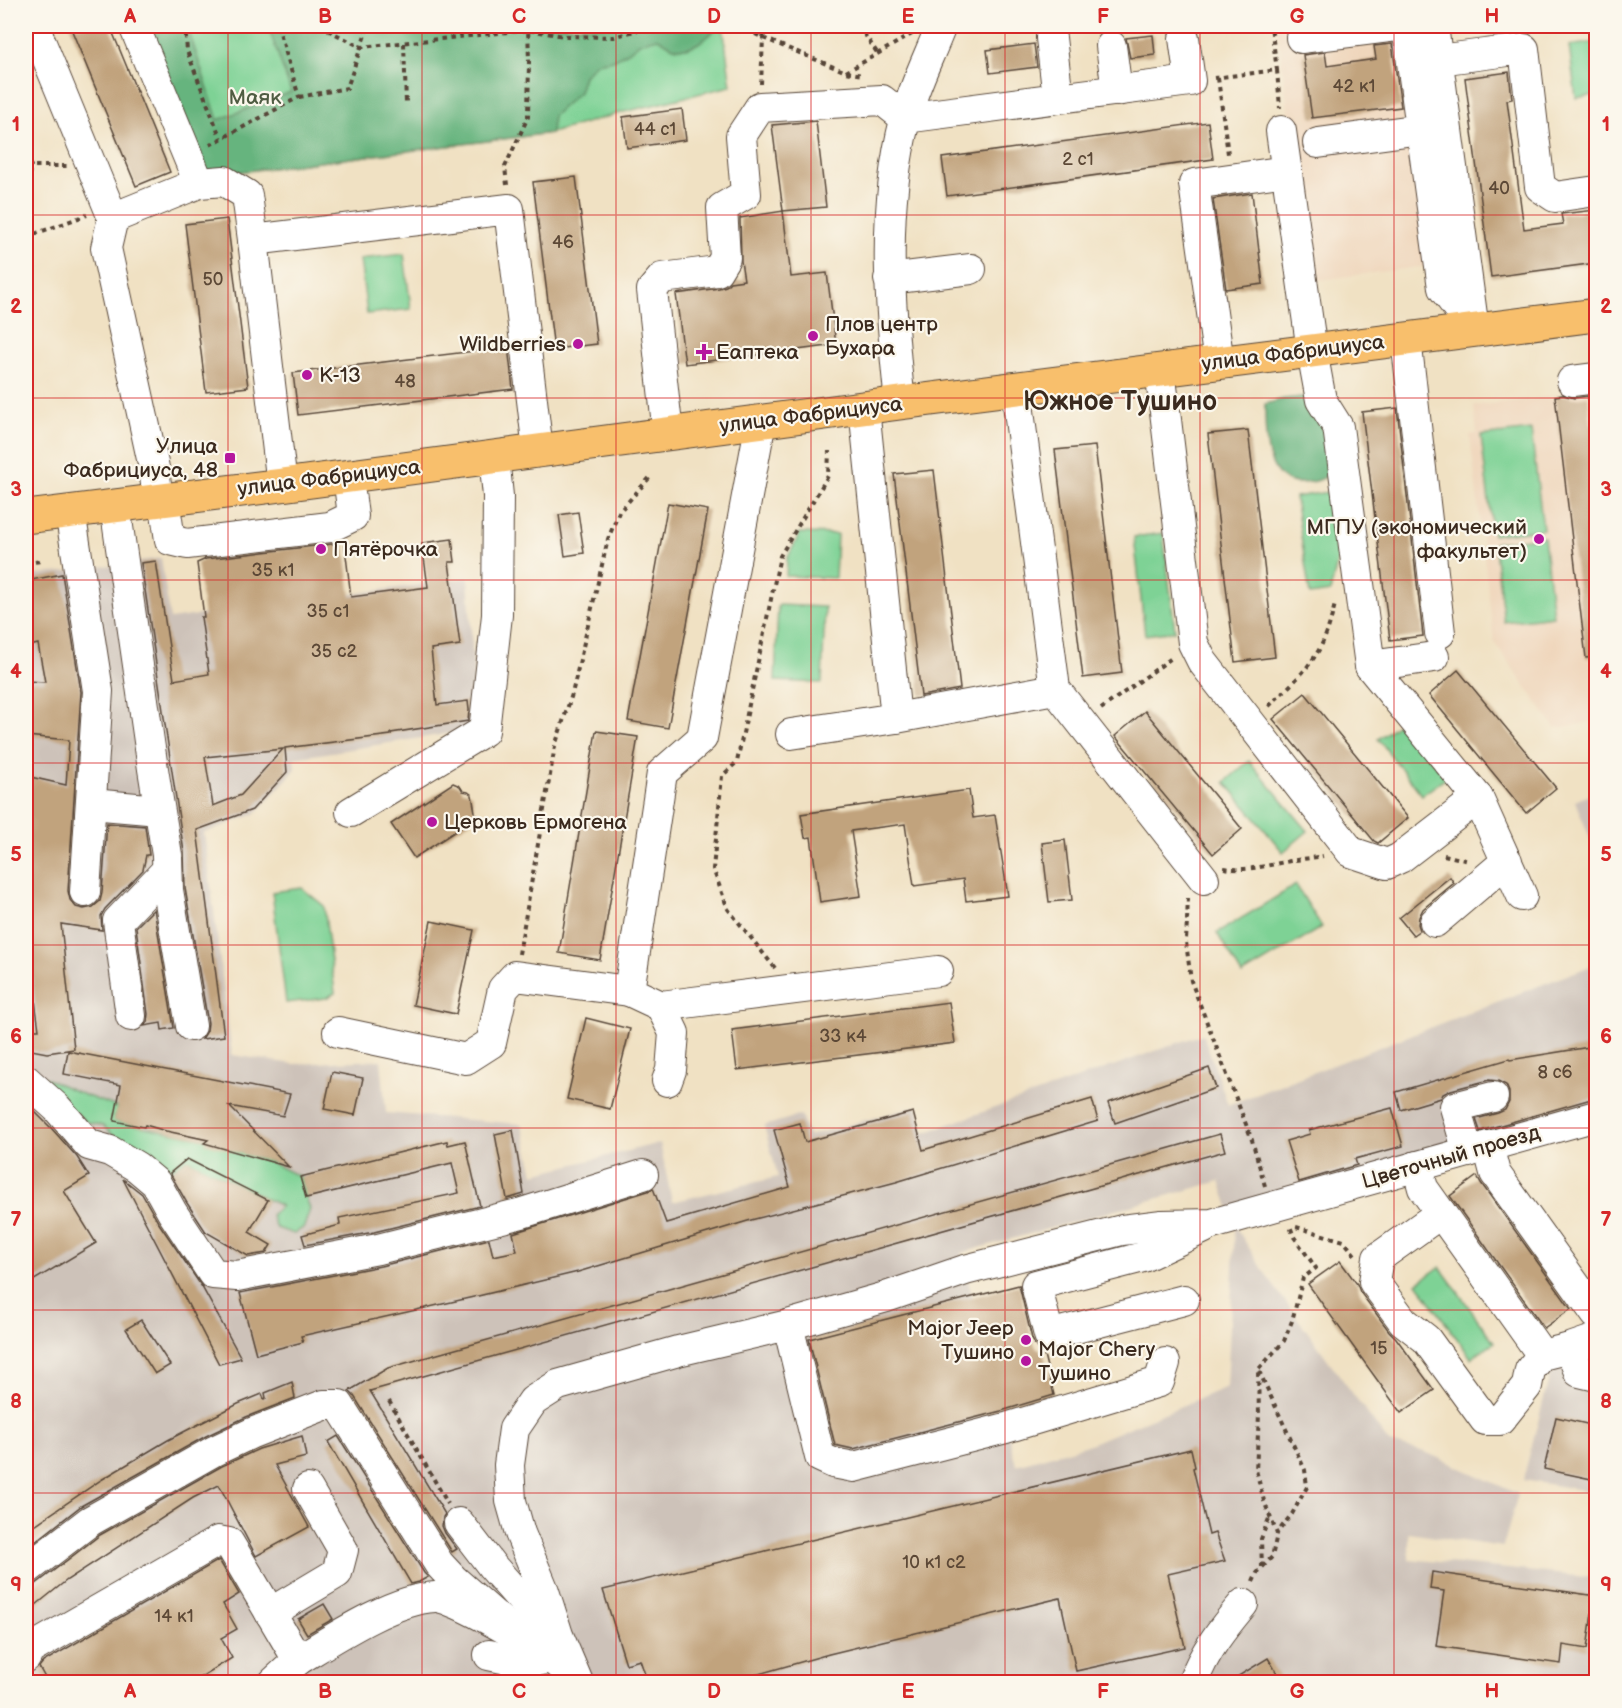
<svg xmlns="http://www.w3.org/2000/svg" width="1622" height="1708" font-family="'Balsamiq Sans',sans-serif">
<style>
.built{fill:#efd6bb}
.industrial{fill:#cdc2b9}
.green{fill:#7ed295;stroke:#5c7e5a;stroke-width:1.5}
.forest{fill:#66b47e;stroke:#506f4e;stroke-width:1.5}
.building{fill:#c1a37d;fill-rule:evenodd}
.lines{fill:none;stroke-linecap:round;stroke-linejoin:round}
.minor-casing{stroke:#564537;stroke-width:32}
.major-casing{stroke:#564537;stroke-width:35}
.path{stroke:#564537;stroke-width:4;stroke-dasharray:4.5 4.5;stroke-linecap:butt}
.minor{stroke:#fff;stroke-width:30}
.major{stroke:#f8bf6c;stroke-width:33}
.grid{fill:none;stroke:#d62828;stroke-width:1.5;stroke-opacity:0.55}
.poi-dot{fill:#b5179e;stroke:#fbf7ec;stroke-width:2}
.labels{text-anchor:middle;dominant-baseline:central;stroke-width:4.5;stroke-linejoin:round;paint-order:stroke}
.number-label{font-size:18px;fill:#5c4836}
.park-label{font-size:21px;fill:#4f5c42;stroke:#fbf7ec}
.poi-label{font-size:21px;fill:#3b2a1e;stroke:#fbf7ec;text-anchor:start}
.street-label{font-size:21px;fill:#3b2a1e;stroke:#fbf7ec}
.district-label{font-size:27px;font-weight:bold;fill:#3b2a1e;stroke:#fbf7ec}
.neatline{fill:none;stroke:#d62828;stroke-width:2}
.grid-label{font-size:20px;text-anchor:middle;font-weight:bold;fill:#d62828}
</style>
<rect width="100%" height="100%" fill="#fbf7ec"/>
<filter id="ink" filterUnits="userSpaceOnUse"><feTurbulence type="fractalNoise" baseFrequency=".0167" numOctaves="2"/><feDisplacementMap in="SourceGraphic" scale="12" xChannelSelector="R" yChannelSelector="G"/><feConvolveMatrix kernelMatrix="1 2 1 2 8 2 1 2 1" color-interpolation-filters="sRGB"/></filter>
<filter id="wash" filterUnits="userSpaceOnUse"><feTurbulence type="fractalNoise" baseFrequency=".008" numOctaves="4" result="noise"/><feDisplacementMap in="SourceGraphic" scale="24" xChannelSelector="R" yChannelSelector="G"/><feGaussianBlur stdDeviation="1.35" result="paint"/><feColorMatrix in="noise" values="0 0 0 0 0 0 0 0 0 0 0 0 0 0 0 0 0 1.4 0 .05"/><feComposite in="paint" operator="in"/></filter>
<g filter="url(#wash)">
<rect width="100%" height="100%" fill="#f0e1c3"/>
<g class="built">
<path d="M1277,26H1422L1427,266L1311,281Z"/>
<path d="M1596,391V722L1555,728L1494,642L1470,435L1477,434L1474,406Z"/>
</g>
<g class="industrial">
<path d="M161,558L170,619L468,578L477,729L294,758L295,770L255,814L204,833L232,1055L294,1064L381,1060L386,1113L522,1124L534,1174L660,1143L672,1202L778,1177L764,1126L801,1115L808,1136L917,1106L924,1133L1203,1034L1228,1105L1596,964V1108L1230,1210L1220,1181L961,1253L1016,1465L1085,1446L1227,1387L1235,1226L1271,1282L1389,1443L1425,1452L1518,1494L1503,1547L1409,1533V1559L1596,1578V1671L1575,1682H26V576L79,570Z"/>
<path d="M1596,792V853L1575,801Z"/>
<path d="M1596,1351V1492L1523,1480L1552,1367Z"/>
</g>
<g class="green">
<path d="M146,26H723L731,86L620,113L551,133L207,176Z"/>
<path d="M1596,42V95L1576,98L1569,46Z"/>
<path d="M404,254L411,309L367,314L360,259Z"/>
<path d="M1531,430L1543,529L1493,535L1481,436Z"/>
<path d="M1328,492L1338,559L1330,592L1310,595L1295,497Z"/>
<path d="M800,533L837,534L835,578L786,576L787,559Z"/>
<path d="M1163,533L1175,631L1145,635L1134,537Z"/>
<path d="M1544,537L1553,616L1504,622L1494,543Z"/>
<path d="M778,605L825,607L822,683L775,681Z"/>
<path d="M1401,722L1446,778L1422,795L1378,739Z"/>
<path d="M1249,761L1308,831L1283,852L1225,782Z"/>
<path d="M1296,885L1322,927L1242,975L1217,933Z"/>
<path d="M302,888L324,906L335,993L326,998L286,1003L272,892Z"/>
<path d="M26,1070L87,1096L117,1107L114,1121L230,1144V1150L268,1161L300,1177L306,1198L310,1209L304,1227L294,1234L276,1228L271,1215L281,1206L187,1159L166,1173L149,1167L103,1126L86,1122Z"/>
<path d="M1440,1267L1494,1342L1471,1358L1417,1283Z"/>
</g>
<g class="forest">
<path d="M146,26H187L218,120L291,92L268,26H719C707,38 690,54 671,46C667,44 662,40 658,38L641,42L628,52L613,60L596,63L584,76L579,92L553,116L551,133L207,176Z"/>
<path d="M1328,394L1332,472C1322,481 1314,482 1301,483C1263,484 1265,431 1265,404L1284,399Z"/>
</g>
<g id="blocks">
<g class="building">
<path d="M70,26H110L170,172L136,186Z"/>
<path d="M1153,35L1155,55L1130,58L1126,38Z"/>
<path d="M1034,44L1037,67L990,73L987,50Z"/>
<path d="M1392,44L1401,107L1312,118L1303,55L1325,52L1327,66L1376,59L1374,46Z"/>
<path d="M1509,72L1512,99L1507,100L1524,229L1563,224L1561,214L1596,210V263L1491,277L1465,78Z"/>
<path d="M682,109L686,140L627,148L623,117Z"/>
<path d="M816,121L826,207L783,211L772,125Z"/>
<path d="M1208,122L1213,159L947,196L942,158Z"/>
<path d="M576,177L597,344L554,349L533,182Z"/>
<path d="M1252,193L1263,284L1226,289L1213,199Z"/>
<path d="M783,211L791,277L827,273L836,345L685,364L676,294L719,288L726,286L730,282L744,280L741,261L740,218Z"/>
<path d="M227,219L248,387L206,392L185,224Z"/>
<path d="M508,347L513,389L298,415L293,373Z"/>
<path d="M1563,395L1574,398L1588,396L1591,424H1596V657L1586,658L1555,396Z"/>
<path d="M1397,408L1423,636L1390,640L1362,412Z"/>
<path d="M1248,430L1275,657L1235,662L1208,434Z"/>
<path d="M1095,446L1122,673L1083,678L1055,450Z"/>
<path d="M934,470L960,689L921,696L894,474Z"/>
<path d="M668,503L708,510L668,728L628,721Z"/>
<path d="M578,512L584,553L565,556L559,515Z"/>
<path d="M344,539L351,597L428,587L422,543L452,539L455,562H449L460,645L431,649L437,705L468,701L469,710L468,721L391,733V735L285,748L287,772L252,810L197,830L224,1036L202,1039L207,1031L208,1023L185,888L184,852L141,563L156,561L174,680L209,674L201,617H204L197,563L206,559L332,544ZM283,749L241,795L213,806L205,757Z"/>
<path d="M62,574L81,692L68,891L70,900L76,907L84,909L93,907L100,901L102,893L107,823L145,826L149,855H146L143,870L105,909L101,916L102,930L61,924L74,1049L47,1053L26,1049V1030H39L27,940L26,939V776L66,785L69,740L26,736V681L45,682L38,644L26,647V581Z"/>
<path d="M1458,670L1556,788L1526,813L1429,695Z"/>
<path d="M1305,693L1408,818L1378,843L1374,841L1273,719Z"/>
<path d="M1145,711L1242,829L1213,854L1115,736Z"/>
<path d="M596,731L638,737L600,960L559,953Z"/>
<path d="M453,783L460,786L463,791L468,792L472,795L476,818L414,858L391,824Z"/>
<path d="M969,790L973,818L995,815L1008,896L966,901L963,879L914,886L905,824L851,831L861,896L820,902L811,837L805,838L801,814Z"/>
<path d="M1065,840L1072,900L1049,902L1042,843Z"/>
<path d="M1450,877L1454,883L1423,909L1419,917L1418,924L1420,930L1413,935L1399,918Z"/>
<path d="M154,909L174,1028L162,1030L161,1023L144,1026L147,1022L148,1014L136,927Z"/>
<path d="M431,921L474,930L456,1014L413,1005Z"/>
<path d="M949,1002L955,1043L737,1070L732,1030Z"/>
<path d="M586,1018L630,1029L610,1109L567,1099Z"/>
<path d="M1596,1046V1099H1591L1480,1131L1476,1119L1498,1113L1505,1110L1509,1102V1092L1506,1085L1498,1081L1489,1080L1451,1090L1443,1094L1441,1098L1401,1110L1396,1092L1509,1059L1510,1060Z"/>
<path d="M68,1051L290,1094L283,1116L229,1106L289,1167L204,1143L208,1140L166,1131L145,1125L144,1127L114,1121L121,1085L64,1074Z"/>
<path d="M1209,1068L1216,1088L1115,1123L1108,1103Z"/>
<path d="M332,1072L363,1078L355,1115L324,1109Z"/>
<path d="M1092,1099L1098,1121L896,1182L751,1220L578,1272L478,1296L301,1336L303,1342L256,1354L240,1293L381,1266L489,1239L493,1256L517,1251L513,1233L648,1191L653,1188L666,1223L790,1187L774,1130L800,1123L805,1142L913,1112L923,1150Z"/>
<path d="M26,1103L52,1129L77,1157L89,1176L64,1191L96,1243L26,1285Z"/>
<path d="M1392,1108L1403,1146L1355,1159L1357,1165L1299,1182L1286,1141L1310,1134L1309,1130Z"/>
<path d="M513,1130L524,1194L507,1199L495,1134Z"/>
<path d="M1220,1134L1225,1151L370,1391L445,1514L443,1517L442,1526L445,1533L457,1549L452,1552L354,1396L349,1391L388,1368Z"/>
<path d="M447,1141L448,1145L465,1141L480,1206L374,1232L305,1245L302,1235L340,1225L339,1218L459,1193L452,1163L306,1198L300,1177Z"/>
<path d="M187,1159L268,1200L249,1232L271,1245L266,1253L248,1256L206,1232L187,1203L170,1173Z"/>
<path d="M1477,1176L1481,1183L1571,1309L1544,1328L1450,1196Z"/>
<path d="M123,1179L142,1194L158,1222L202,1287L241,1358L219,1364Z"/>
<path d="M1340,1261L1357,1284L1360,1292L1389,1331L1396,1338L1434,1390L1401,1413L1308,1284Z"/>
<path d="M1019,1285L1032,1339L1036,1347L1043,1351L1054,1395L1001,1411L853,1449L835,1445L809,1339Z"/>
<path d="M141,1320L170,1365L155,1374L126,1329Z"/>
<path d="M292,1382L295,1398L246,1417L206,1436L81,1506L26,1549V1531L101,1480L168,1440L238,1404L262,1394L264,1399L266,1398L265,1393Z"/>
<path d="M1556,1417L1596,1426V1480L1544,1469Z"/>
<path d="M302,1436L306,1457L275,1465L309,1527L256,1556L219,1485L193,1498L67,1580L26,1613V1587L36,1584L100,1535L222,1466L259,1449Z"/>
<path d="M338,1436L424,1573L428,1577L419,1582L411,1584L328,1442Z"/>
<path d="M1191,1449L1195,1467L1193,1468L1209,1535L1215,1533L1225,1561L1168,1574L1185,1647L1076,1671L1060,1598L829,1654L727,1683H648L640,1660L626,1664L603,1590Z"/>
<path d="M219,1560L239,1594L223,1604L237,1629L221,1638L232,1658L191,1683H48L39,1667L43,1662Z"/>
<path d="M1432,1572L1596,1596V1614L1592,1613L1587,1649L1563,1645L1561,1664L1436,1646L1444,1591L1430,1589Z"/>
<path d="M324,1604L333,1619L307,1634L298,1619Z"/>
<path d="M1268,1658L1283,1683H1227Z"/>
</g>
</g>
</g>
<g filter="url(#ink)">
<use href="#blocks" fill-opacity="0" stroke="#564537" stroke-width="1.5"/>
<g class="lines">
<defs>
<g id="minor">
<path d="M34,26L113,218L199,183L224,181L247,195L253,240L509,209L538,450"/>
<path d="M134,26L199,183"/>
<path d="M1407,26L1443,288L1474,330"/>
<path d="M1433,26L1474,330"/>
<path d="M1051,38L1058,98"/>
<path d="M1301,38L1397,26"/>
<path d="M1111,46L1117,91"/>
<path d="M1438,60L1524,49L1540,187L1555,197L1596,191"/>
<path d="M1281,131L1312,351L1321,400L1338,427L1370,666L1478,798L1522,896"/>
<path d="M1318,143L1421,129"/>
<path d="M113,218L106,248L154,468L158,500"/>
<path d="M253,240L282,485"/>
<path d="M889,279L971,269"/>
<path d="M1406,339L1440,633"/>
<path d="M1219,363L1194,184L1287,171"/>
<path d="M1160,370L1193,643L1202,661L1351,852L1387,864L1400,858L1478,798"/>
<path d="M1572,381L1596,378"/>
<path d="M1016,388L1055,689L1204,879"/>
<path d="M900,403C890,309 881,213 905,120C913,87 929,57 941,26"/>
<path d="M864,408L896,718"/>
<path d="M668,434L652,290L662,278L717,271L725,258L722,208L746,194L741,136L760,107L882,100L905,118L1190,81L1184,38"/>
<path d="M164,499L170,540L187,544L330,527L353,516L348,476"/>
<path d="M115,506L153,769L167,855L168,890L191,1026"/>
<path d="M70,511L98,691L85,892"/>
<path d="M1370,666L1434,657"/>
<path d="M791,734L896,718L1055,689"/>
<path d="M91,804L159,810"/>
<path d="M351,812L484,731L497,615L498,496L494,457"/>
<path d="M1435,922L1507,861"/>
<path d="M661,1006L938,971"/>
<path d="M131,1016L118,921L167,870"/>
<path d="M338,1032L466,1059L491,1043L503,989L515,976L629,991"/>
<path d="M26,1080L57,1108L89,1145L110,1151L137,1167L156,1183L172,1212L213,1274L237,1276L378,1249L522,1213L643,1175"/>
<path d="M667,1081L671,1070L674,1033L661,1006L629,991L662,773L702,738L761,421"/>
<path d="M1488,1146L1495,1173L1596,1314"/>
<path d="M1468,1152L1455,1107L1493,1097"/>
<path d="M1417,1166L1423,1188L1542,1355"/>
<path d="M1441,1213L1378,1258L1374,1282L1403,1321L1426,1339L1485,1420H1500L1527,1386L1530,1370L1542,1355L1570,1348L1596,1339"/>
<path d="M1184,1300L1049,1335L1036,1285L1143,1257L1204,1228"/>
<path d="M788,1325L820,1457L833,1463L854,1467L1006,1428L1159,1382L1165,1363"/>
<path d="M1570,1348L1579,1372L1596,1376"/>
<path d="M459,1523L492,1566L528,1607L555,1633"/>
<path d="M26,1570L90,1521L214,1451L252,1433L324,1405H339L439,1564L453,1579L519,1637"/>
<path d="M270,1613L337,1573L343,1550L308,1489"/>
<path d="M489,1655L526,1663L552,1658"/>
<path d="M26,1657L29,1650L218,1541L229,1543L298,1660L274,1682"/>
<path d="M298,1660C334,1638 393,1599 435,1597C453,1596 536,1646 553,1659C560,1664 567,1671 574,1677"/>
<path d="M578,1682L558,1635L544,1591L520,1533L511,1501L509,1465L514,1429L533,1401L558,1385L678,1351L788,1325L886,1297L965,1270L1122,1230L1162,1225L1212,1224L1596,1116"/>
<path d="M1193,1682C1204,1652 1222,1629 1243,1604"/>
</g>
<path id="major" d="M26,517L282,485L900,403L1596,315"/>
</defs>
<use href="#minor" class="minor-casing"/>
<use href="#major" class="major-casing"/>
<g class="path">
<path d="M185,26L187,51L221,139"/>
<path d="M320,26L361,47L528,30L564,36L614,37L651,26"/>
<path d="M739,26L763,38L846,72L862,75"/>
<path d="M859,26L878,54"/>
<path d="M404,43L406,104"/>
<path d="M1277,70L1280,108"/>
<path d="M846,72L912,34"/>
<path d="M1214,78L1277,70L1271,26"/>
<path d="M1218,78L1228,154"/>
<path d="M761,84L763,38L766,26"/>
<path d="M299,97L347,88L368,26"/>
<path d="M210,145L299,97L278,26"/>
<path d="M26,154L31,166L26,187"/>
<path d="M26,166H67"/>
<path d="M507,185L505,167L528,117L529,62L528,26"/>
<path d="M26,237L87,215"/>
<path d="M26,328L27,336L26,338"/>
<path d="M26,563L42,561"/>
<path d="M1269,706C1285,690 1305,673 1317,653C1326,639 1331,620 1335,604"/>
<path d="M1101,709L1173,657"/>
<path d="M1444,855L1469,861"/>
<path d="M1224,868C1247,872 1267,865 1290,861C1301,859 1312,858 1323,856"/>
<path d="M1188,898L1186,942L1191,981L1252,1140L1265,1186"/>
<path d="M519,954L555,746L572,694L608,539L619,512L652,475"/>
<path d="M775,968L728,909L713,869L722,776L737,762L780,556L828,476L829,451"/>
<path d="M1296,1227L1344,1241L1355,1255"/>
<path d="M1259,1371L1305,1470L1307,1487L1292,1514L1277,1533"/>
<path d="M389,1401L448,1504"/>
<path d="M1262,1567L1261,1539L1270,1516"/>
<path d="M1253,1582L1257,1573L1272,1557L1277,1534L1264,1501L1256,1470L1259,1415L1258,1370L1284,1341L1292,1321L1303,1278L1316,1268L1294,1237L1290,1226"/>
</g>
<use href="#minor" class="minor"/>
<use href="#major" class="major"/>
</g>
</g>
<path class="grid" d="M228,26V1682M422,26V1682M616,26V1682M811,26V1682M1005,26V1682M1200,26V1682M1394,26V1682M26,215H1596M26,398H1596M26,580H1596M26,763H1596M26,945H1596M26,1128H1596M26,1310H1596M26,1493H1596"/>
<g class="poi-dot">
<circle cx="813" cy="336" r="6"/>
<circle cx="578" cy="344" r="6"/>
<path d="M701 343h6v6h6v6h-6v6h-6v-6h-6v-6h6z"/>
<circle cx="307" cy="375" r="6"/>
<rect x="224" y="452" width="12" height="12" rx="3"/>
<circle cx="1539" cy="539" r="6"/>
<circle cx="321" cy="549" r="6"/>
<circle cx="432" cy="822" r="6"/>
<circle cx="1026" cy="1340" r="6"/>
<circle cx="1026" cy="1361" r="6"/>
</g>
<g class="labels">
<g class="number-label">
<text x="1354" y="86">42 к1</text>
<text x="655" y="129">44 с1</text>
<text x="1078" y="159">2 с1</text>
<text x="1499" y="188">40</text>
<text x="563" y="242">46</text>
<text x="213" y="279">50</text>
<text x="405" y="381">48</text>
<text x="273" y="570">35 к1</text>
<text x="328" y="611">35 c1</text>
<text x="334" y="651">35 c2</text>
<text x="843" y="1036">33 к4</text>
<text x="1555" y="1072">8 с6</text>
<text x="1379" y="1348">15</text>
<text x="934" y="1562">10 к1 с2</text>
<text x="174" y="1616">14 к1</text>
</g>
<g class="park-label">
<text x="255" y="97">Маяк</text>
</g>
<g class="poi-label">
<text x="825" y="324">Плов центр<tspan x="825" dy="24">Бухара</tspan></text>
<text x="566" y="344" text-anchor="end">Wildberries</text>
<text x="716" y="352">Еаптека</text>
<text x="319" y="375">K-13</text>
<text x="218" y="446" text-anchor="end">Улица<tspan x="218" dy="24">Фабрициуса, 48</tspan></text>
<text x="1527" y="527" text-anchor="end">МГПУ (экономический<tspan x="1527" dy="24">факультет)</tspan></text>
<text x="333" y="549">Пятёрочка</text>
<text x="444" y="822">Церковь Ермогена</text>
<text x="1014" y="1328" text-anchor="end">Major Jeep<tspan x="1014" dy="24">Тушино</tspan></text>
<text x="1038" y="1349">Major Chery<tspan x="1038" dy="24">Тушино</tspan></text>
</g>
<g class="street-label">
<text transform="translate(1293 353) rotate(-7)">улица Фабрициуса</text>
<text transform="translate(811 415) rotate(-7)">улица Фабрициуса</text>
<text transform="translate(329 478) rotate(-7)">улица Фабрициуса</text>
<text transform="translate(1451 1157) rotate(-16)">Цветочный проезд</text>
</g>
<g class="district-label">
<text x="1120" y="402">Южное Тушино</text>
</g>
</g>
<rect width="1622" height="1708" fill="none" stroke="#fbf7ec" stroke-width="66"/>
<rect x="33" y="33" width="1556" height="1642" class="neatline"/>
<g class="grid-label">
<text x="130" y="23">A</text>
<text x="325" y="23">B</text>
<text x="519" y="23">C</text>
<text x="714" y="23">D</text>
<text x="908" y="23">E</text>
<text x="1103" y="23">F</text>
<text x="1297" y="23">G</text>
<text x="1492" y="23">H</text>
<text x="16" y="131">1</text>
<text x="1606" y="131">1</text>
<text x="16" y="313">2</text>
<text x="1606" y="313">2</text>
<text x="16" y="496">3</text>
<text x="1606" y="496">3</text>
<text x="16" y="678">4</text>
<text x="1606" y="678">4</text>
<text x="16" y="861">5</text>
<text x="1606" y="861">5</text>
<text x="16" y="1043">6</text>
<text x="1606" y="1043">6</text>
<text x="16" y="1226">7</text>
<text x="1606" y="1226">7</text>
<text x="16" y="1408">8</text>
<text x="1606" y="1408">8</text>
<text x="16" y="1591">9</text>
<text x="1606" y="1591">9</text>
<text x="130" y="1698">A</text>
<text x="325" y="1698">B</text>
<text x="519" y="1698">C</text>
<text x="714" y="1698">D</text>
<text x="908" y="1698">E</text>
<text x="1103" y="1698">F</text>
<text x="1297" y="1698">G</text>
<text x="1492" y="1698">H</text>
</g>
</svg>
